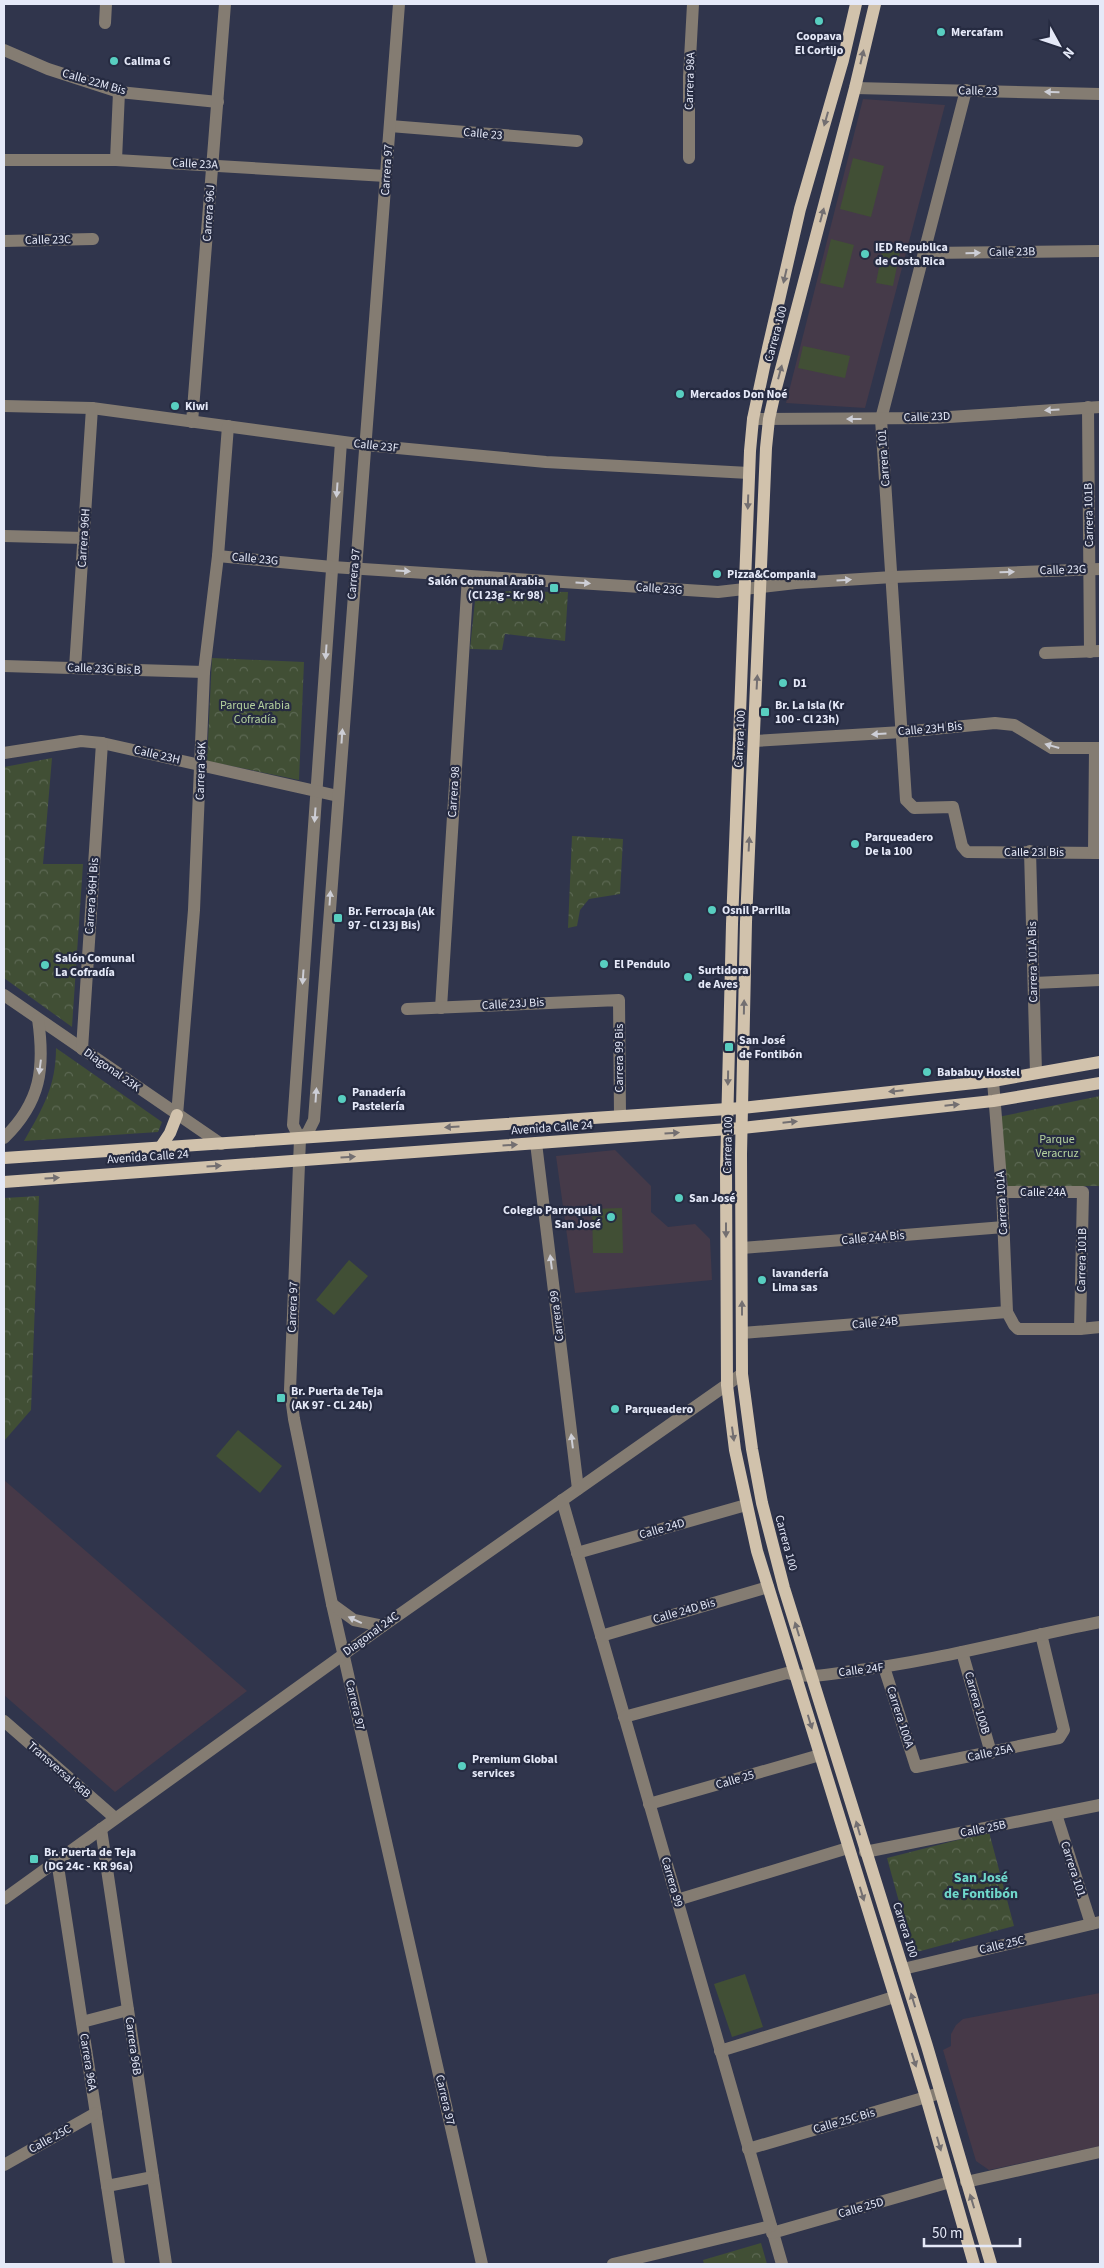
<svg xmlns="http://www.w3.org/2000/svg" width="1104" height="2268" font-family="'Source Sans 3',sans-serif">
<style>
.commercial{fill:#463948}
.education{fill:#453a49}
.green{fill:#414f35}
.park{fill:url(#park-crowns)}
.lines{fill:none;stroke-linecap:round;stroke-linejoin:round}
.minor{stroke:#847c72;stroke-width:12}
.major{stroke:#d1c2ac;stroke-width:12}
.oneway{fill:#736f71}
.oneway2{fill:#cdced6}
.poi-dot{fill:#58cec0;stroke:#262b41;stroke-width:2}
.labels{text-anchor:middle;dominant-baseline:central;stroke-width:4.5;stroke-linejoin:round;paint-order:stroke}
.poi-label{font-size:12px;font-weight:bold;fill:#e5e9f8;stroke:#262b41;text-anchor:start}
.street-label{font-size:12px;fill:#e5e9f8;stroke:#262b41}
.park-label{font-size:12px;fill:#b5d29e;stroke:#262b41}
.neighbourhood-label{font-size:14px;font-weight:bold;fill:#6fd8cb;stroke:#262b41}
</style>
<defs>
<pattern id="park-crowns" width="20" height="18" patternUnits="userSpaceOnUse" patternTransform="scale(1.25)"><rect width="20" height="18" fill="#414f35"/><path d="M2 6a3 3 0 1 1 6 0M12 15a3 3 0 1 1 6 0" fill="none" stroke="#5c6853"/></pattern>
</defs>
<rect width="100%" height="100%" fill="#30354c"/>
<g class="commercial">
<path d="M4,1480L247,1691L115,1792L4,1695Z"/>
<path d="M1100,1993V2146L989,2170L976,2161L943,2050L951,2046V2034L956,2025L963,2019Z"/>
</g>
<g class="education">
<path d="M863,99L945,105L865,408L786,403Z"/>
<path d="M615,1150L651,1186V1212L668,1227L695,1224L710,1239L712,1280L575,1293L556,1156Z"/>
</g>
<g class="green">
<path d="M853,158L884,166L871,217L840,209Z"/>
<path d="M831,239L854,245L843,288L820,283Z"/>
<path d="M883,247L900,251L893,286L876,283Z"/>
<path d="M803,346L850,356L845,378L798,368Z"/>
<path d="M622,1208L623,1253H593L592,1209Z"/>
<path d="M349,1260L368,1276L334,1315L316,1300Z"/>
<path d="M238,1430L282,1466L260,1493L216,1456Z"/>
<path d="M745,1974L763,2027L732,2037L714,1984Z"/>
</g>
<g class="park">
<path d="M476,591L568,592L565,641L505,634L502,650L470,649Z"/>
<path d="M212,658L304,662L299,780L207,761Z"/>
<path d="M52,758L43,864H83L72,1027L4,978V767Z"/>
<path d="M572,836L623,839L620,894L589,899L580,910L577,926L568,928Z"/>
<path d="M56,1048L162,1122L158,1132L24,1141C43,1108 56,1086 56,1048Z"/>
<path d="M1100,1096V1186H1008L998,1117Z"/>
<path d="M39,1196L31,1410L4,1441V1198Z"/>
<path d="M989,1832L1014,1926L913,1953L887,1858Z"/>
<path d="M761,2243L767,2264H704L703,2260Z"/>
</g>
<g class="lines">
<g class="minor">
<path d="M105,23L106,4"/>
<path d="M4,50L48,69L119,92L218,102"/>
<path d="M855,88L1100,94"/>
<path d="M966,90L881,419L906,800L914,808L953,807L962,846L967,852L1100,853"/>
<path d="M390,126L577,141"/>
<path d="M689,158V77L693,4"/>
<path d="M4,160H116L386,176"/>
<path d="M116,160L119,92"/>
<path d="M4,241L93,239"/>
<path d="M925,253L1100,251"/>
<path d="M4,406L92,408L366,445L546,462L749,473"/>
<path d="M1088,407L1090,652"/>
<path d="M753,419L934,418L1100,407"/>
<path d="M192,422L225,4"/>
<path d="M341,442L293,1125L300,1139L290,1390L294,1419L332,1604L482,2264"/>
<path d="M4,536L84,538"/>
<path d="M218,556L332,567L718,592L796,583L893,577L1100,569"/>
<path d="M1045,653L1100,651"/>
<path d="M4,666L204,672"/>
<path d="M75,668L92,408"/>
<path d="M754,741L902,732L995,723L1014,725L1052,748H1100"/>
<path d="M4,753L81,741L102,743L338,796"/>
<path d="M1030,851L1036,1073"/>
<path d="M1094,853L1095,748"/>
<path d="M1034,983L1100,980"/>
<path d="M4,995L221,1144"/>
<path d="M441,1008L468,576"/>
<path d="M407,1009L619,1000L620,1115"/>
<path d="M82,1049L102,743"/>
<path d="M993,1081L1002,1192L1007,1312L1014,1325L1018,1329H1080L1100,1327"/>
<path d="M177,1115L194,910L204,672L218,556L228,426"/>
<path d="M4,1138C41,1102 45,1068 38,1019"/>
<path d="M300,1139L308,1132L314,1120L399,4"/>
<path d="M536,1143L578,1489"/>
<path d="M1002,1192H1083L1080,1329"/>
<path d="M742,1248L1004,1227"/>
<path d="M742,1333L1007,1312"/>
<path d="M562,1500L782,2264"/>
<path d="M577,1553L746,1505"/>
<path d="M332,1604L354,1620L383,1626"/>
<path d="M601,1636L768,1587"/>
<path d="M962,1652L991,1753"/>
<path d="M884,1667L916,1767L1059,1738L1064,1730L1041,1634"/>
<path d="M624,1717L787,1673C808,1679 831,1674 852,1671C936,1661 1018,1638 1100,1622"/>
<path d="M4,1721L115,1818"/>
<path d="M649,1804L820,1755"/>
<path d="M1056,1814L1091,1924"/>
<path d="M101,1829L166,2264"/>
<path d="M865,1852L1100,1805"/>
<path d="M57,1860L119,2264"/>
<path d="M4,1899L383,1626L742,1374"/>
<path d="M677,1900L848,1848"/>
<path d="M903,1969L1100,1922"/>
<path d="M82,2022L128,2010"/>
<path d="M720,2051L894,1997"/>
<path d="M748,2149L940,2093"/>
<path d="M4,2165L96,2113"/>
<path d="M966,2182L1100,2152"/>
<path d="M107,2186L153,2177"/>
<path d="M772,2233L950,2182"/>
<path d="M613,2264L771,2226"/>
</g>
<g class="major">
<path d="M856,4L843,60L800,209L768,348L753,419L750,451L732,924L726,1170L727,1385L735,1450L757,1551L926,2097L974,2264"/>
<path d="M875,4L855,88L776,388L769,419L766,448L746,922L741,1154L742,1374L752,1449L762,1503L784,1588L927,2046L991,2264"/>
<path d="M160,1148L170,1133L177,1115"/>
<path d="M4,1158L742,1108L993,1081L1100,1062"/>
<path d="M4,1182L742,1128L993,1101L1100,1083"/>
</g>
</g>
<defs><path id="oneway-solid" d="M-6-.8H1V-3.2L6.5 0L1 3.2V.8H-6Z" transform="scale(1.25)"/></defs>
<g class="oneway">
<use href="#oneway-solid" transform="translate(862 57) rotate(-77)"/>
<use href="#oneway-solid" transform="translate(826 119) rotate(106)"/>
<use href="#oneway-solid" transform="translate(822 215) rotate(-75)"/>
<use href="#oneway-solid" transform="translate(785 276) rotate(103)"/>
<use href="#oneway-solid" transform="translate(780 372) rotate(-75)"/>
<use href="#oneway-solid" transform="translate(748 502) rotate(92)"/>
<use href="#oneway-solid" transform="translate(757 682) rotate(-87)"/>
<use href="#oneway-solid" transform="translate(749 844) rotate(-87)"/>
<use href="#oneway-solid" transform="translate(744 1007) rotate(-89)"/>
<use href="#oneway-solid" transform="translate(728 1078) rotate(91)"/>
<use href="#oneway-solid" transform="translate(896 1091) rotate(174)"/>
<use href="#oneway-solid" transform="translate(952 1105) rotate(-6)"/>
<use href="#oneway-solid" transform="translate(790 1122) rotate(-6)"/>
<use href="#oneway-solid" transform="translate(452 1127) rotate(176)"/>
<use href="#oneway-solid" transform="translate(672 1133) rotate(-4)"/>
<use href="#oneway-solid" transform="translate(510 1145) rotate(-4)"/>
<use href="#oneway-solid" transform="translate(348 1157) rotate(-4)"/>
<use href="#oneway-solid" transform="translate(214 1166) rotate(-4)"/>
<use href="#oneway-solid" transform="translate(52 1178) rotate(-4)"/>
<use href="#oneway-solid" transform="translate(726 1230) rotate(90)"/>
<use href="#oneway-solid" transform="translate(742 1308) rotate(-90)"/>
<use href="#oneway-solid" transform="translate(733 1434) rotate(82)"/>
<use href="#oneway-solid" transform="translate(797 1629) rotate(-107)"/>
<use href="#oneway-solid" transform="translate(810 1722) rotate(73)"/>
<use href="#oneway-solid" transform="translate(858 1828) rotate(-106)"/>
<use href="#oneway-solid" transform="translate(862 1894) rotate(73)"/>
<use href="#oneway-solid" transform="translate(913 2000) rotate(-107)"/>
<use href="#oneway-solid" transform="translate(914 2060) rotate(72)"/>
<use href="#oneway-solid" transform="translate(939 2144) rotate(74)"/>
<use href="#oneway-solid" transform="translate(972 2201) rotate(-107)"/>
</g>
<g class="oneway2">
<use href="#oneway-solid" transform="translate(1052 92) rotate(-179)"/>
<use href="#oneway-solid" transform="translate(973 253) rotate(-1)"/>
<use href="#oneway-solid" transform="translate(1052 410) rotate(176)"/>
<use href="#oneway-solid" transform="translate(854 419) rotate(180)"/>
<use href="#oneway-solid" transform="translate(337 490) rotate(94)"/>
<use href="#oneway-solid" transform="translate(403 571) rotate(4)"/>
<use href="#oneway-solid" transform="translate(1007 572) rotate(-2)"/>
<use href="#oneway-solid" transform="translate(844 580) rotate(-4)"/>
<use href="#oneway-solid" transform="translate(583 583) rotate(4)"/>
<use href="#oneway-solid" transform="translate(326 652) rotate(94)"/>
<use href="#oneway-solid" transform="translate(879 734) rotate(177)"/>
<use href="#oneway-solid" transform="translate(342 736) rotate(-86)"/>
<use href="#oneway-solid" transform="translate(1052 746) rotate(-164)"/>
<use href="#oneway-solid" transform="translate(315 815) rotate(94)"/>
<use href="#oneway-solid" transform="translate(330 898) rotate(-86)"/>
<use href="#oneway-solid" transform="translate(303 977) rotate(94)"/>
<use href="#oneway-solid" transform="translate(40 1067) rotate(97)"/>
<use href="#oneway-solid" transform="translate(316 1095) rotate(-86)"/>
<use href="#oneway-solid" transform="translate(551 1262) rotate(-97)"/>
<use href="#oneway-solid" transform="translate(572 1441) rotate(-97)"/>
<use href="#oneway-solid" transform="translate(355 1620) rotate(-155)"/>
</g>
<g class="poi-dot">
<circle cx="819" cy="21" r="5"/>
<circle cx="941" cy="32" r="5"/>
<circle cx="114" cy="61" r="5"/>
<circle cx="865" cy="254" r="5"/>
<circle cx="680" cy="394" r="5"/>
<circle cx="175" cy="406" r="5"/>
<circle cx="717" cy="574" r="5"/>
<rect x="549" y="583" width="10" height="10" rx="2.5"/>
<circle cx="783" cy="683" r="5"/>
<rect x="760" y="707" width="10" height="10" rx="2.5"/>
<circle cx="855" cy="844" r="5"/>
<circle cx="712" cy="910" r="5"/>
<rect x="333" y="913" width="10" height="10" rx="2.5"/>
<circle cx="604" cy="964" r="5"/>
<circle cx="45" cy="965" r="5"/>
<circle cx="688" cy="977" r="5"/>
<rect x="724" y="1042" width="10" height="10" rx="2.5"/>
<circle cx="927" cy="1072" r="5"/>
<circle cx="342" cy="1099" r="5"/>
<circle cx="679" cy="1198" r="5"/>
<circle cx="611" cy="1217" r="5"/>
<circle cx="762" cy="1280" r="5"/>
<rect x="276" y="1393" width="10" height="10" rx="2.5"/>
<circle cx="615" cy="1409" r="5"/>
<circle cx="462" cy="1766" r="5"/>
<rect x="29" y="1854" width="10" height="10" rx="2.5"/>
</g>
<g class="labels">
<g class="poi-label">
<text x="951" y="32">Mercafam</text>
<text x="819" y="36" text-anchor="middle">Coopava<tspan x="819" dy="14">El Cortijo</tspan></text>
<text x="124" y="61">Calima G</text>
<text x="875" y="247">IED Republica<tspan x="875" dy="14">de Costa Rica</tspan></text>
<text x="690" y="394">Mercados Don Noé</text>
<text x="185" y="406">Kiwi</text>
<text x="727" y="574">Pizza&amp;Compania</text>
<text x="544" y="581" text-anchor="end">Salón Comunal Arabia<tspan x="544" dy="14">(Cl 23g - Kr 98)</tspan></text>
<text x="793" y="683">D1</text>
<text x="775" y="705">Br. La Isla (Kr<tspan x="775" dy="14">100 - Cl 23h)</tspan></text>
<text x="865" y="837">Parqueadero<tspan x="865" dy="14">De la 100</tspan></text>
<text x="722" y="910">Osnil Parrilla</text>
<text x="348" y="911">Br. Ferrocaja (Ak<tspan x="348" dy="14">97 - Cl 23j Bis)</tspan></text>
<text x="55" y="958">Salón Comunal<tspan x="55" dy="14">La Cofradía</tspan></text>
<text x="614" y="964">El Pendulo</text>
<text x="698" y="970">Surtidora<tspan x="698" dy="14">de Aves</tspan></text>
<text x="739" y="1040">San José<tspan x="739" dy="14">de Fontibón</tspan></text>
<text x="937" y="1072">Bababuy Hostel</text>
<text x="352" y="1092">Panadería<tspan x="352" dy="14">Pastelería</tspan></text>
<text x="689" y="1198">San José</text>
<text x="601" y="1210" text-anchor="end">Colegio Parroquial<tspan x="601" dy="14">San José</tspan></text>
<text x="772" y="1273">lavandería<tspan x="772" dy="14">Lima sas</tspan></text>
<text x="291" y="1391">Br. Puerta de Teja<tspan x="291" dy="14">(AK 97 - CL 24b)</tspan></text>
<text x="625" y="1409">Parqueadero</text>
<text x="472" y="1759">Premium Global<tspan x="472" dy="14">services</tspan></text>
<text x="44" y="1852">Br. Puerta de Teja<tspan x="44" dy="14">(DG 24c - KR 96a)</tspan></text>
</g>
<g class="street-label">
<text transform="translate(690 81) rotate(-88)">Carrera 98A</text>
<text transform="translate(94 82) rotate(16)">Calle 22M Bis</text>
<text transform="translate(978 91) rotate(1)">Calle 23</text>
<text transform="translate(483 134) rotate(5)">Calle 23</text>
<text transform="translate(195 164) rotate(3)">Calle 23A</text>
<text transform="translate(387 170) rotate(-86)">Carrera 97</text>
<text transform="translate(209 213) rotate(-86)">Carrera 96J</text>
<text transform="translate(48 240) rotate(-1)">Calle 23C</text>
<text transform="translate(1012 252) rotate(-1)">Calle 23B</text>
<text transform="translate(776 334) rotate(-75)">Carrera 100</text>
<text transform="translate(927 417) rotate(-2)">Calle 23D</text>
<text transform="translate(376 446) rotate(6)">Calle 23F</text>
<text transform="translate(884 458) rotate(-94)">Carrera 101</text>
<text transform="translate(1089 515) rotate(-91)">Carrera 101B</text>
<text transform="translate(84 538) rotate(-86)">Carrera 96H</text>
<text transform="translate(255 559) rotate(5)">Calle 23G</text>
<text transform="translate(1063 570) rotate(-2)">Calle 23G</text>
<text transform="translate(354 574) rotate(-85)">Carrera 97</text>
<text transform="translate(659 589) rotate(4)">Calle 23G</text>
<text transform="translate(104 669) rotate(2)">Calle 23G Bis B</text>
<text transform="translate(930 729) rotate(-5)">Calle 23H Bis</text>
<text transform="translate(740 739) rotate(-87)">Carrera 100</text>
<text transform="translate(157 755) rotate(13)">Calle 23H</text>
<text transform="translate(201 771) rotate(-88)">Carrera 96K</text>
<text transform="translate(454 792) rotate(-86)">Carrera 98</text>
<text x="1034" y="852">Calle 23I Bis</text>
<text transform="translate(92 896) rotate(-86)">Carrera 96H Bis</text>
<text transform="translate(1033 962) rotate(-91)">Carrera 101A Bis</text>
<text transform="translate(513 1004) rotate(-3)">Calle 23J Bis</text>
<text transform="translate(619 1058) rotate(-90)">Carrera 99 Bis</text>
<text transform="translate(112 1070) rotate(35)">Diagonal 23K</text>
<text transform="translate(552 1128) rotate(-4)">Avenida Calle 24</text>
<text transform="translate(728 1145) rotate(-89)">Carrera 100</text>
<text transform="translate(148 1157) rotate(-4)">Avenida Calle 24</text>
<text x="1043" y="1192">Calle 24A</text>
<text transform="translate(1002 1203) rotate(-93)">Carrera 101A</text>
<text transform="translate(873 1238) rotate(-5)">Calle 24A Bis</text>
<text transform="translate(1082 1260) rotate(-89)">Carrera 101B</text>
<text transform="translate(293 1307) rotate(-88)">Carrera 97</text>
<text transform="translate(557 1316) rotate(-97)">Carrera 99</text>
<text transform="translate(875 1323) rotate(-5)">Calle 24B</text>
<text transform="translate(662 1529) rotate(-16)">Calle 24D</text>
<text transform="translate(786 1543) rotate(75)">Carrera 100</text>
<text transform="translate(684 1611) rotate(-16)">Calle 24D Bis</text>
<text transform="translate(371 1634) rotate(-36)">Diagonal 24C</text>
<text transform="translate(861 1670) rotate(-7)">Calle 24F</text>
<text transform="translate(977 1703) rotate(74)">Carrera 100B</text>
<text transform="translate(355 1705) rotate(77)">Carrera 97</text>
<text transform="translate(900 1717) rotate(72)">Carrera 100A</text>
<text transform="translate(990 1753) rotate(-12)">Calle 25A</text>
<text transform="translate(59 1770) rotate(41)">Transversal 96B</text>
<text transform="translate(735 1780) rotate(-16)">Calle 25</text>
<text transform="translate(983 1829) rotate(-11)">Calle 25B</text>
<text transform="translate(1073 1869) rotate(72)">Carrera 101</text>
<text transform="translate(672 1882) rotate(74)">Carrera 99</text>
<text transform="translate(905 1930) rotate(72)">Carrera 100</text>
<text transform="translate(1002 1945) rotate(-13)">Calle 25C</text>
<text transform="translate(133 2046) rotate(82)">Carrera 96B</text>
<text transform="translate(88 2062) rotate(81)">Carrera 96A</text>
<text transform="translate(445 2100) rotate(77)">Carrera 97</text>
<text transform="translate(844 2121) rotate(-16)">Calle 25C Bis</text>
<text transform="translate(50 2139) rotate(-29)">Calle 25C</text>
<text transform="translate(861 2208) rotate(-16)">Calle 25D</text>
</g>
<g class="park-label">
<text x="255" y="705">Parque Arabia<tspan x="255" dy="14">Cofradía</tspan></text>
<text x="1057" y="1139">Parque<tspan x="1057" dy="14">Veracruz</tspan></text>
</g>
<g class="neighbourhood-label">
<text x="981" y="1878">San José<tspan x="981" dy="16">de Fontibón</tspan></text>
</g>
</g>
<rect width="1104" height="2268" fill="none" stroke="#e5e9f8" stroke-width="10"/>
<g transform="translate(1059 45) rotate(130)" stroke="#262b41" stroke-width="4" paint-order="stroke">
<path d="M0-4L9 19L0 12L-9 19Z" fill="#e5e9f8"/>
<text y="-8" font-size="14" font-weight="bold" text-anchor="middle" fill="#e5e9f8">N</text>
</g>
<path d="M924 2238v8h96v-8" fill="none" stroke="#e5e9f8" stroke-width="2.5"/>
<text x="932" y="2238" font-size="15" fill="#e5e9f8" stroke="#262b41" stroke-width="4" paint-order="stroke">50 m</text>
</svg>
